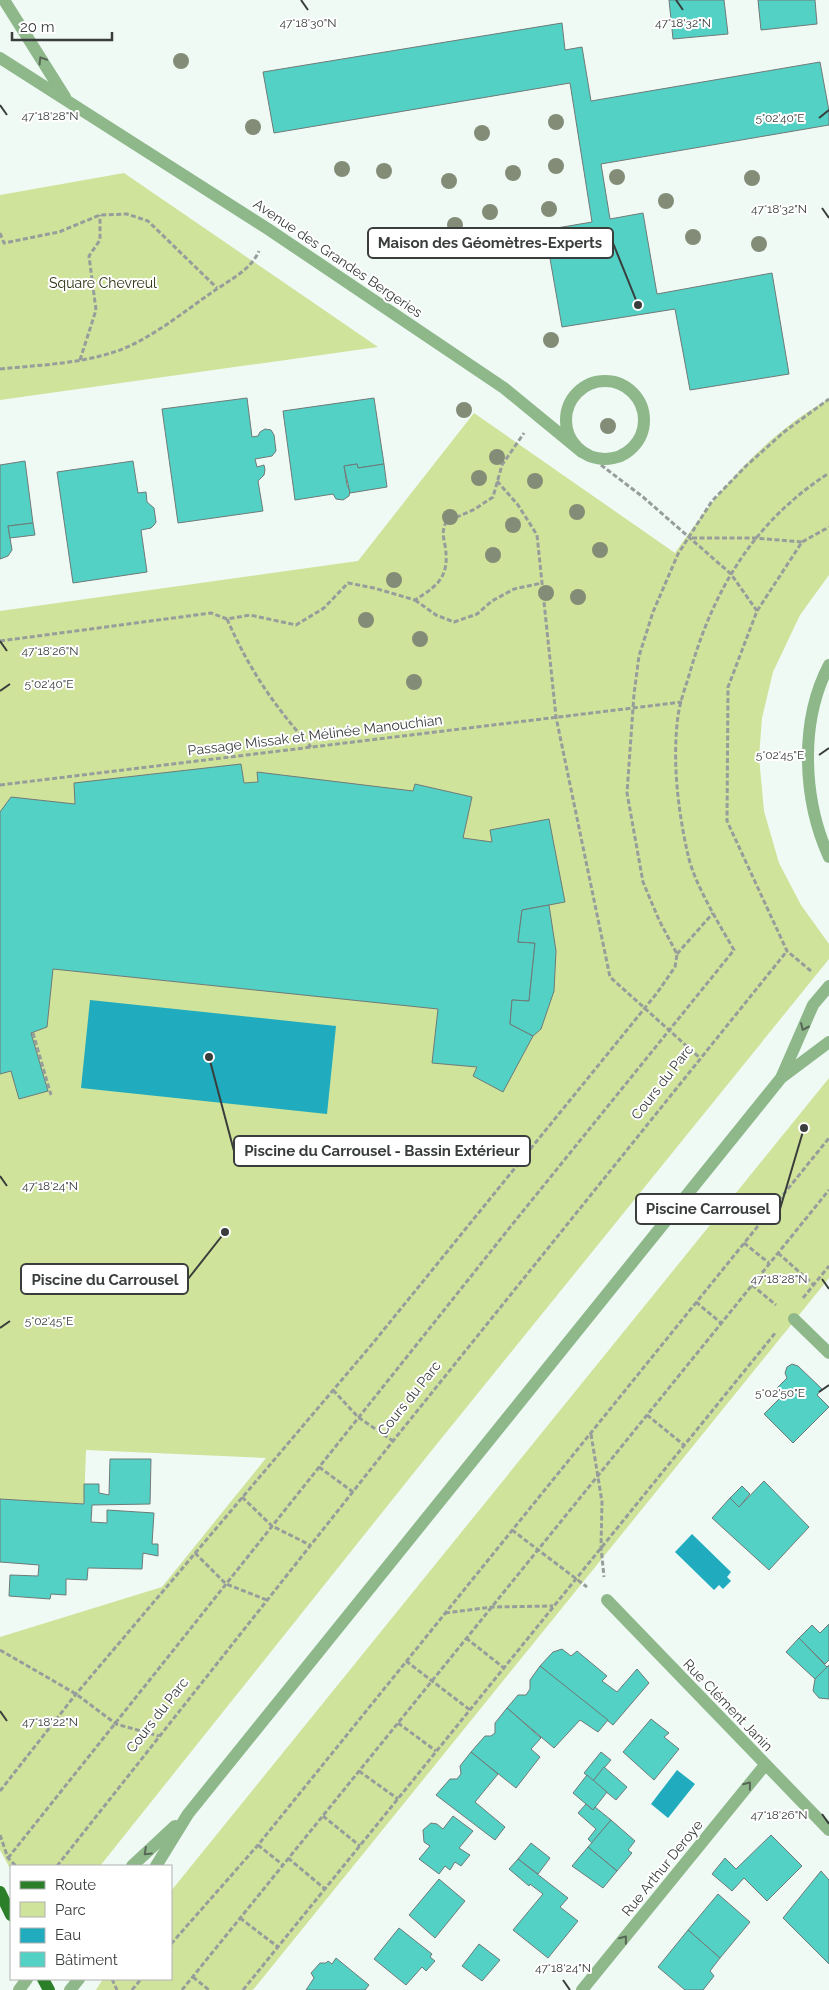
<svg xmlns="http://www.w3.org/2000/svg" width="829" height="1990" font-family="Raleway,sans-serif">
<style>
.green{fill:#d0e39b}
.water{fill:#20acbe}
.building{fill:#53d1c5;stroke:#6f7a78}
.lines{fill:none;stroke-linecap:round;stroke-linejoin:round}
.path{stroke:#969e9b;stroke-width:3;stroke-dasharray:5 2.5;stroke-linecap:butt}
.minor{stroke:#8eb78a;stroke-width:12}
.major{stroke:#2b7f28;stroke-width:12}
.tree{fill:#838c76}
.oneway{stroke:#576857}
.ticks{fill:none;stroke:#393d3b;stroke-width:2}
.labels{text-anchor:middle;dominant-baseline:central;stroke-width:4;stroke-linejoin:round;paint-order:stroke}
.street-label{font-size:14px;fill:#393d3b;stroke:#fff}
.park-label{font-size:14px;fill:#2a320e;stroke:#fff}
.ticks-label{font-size:12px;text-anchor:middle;fill:#393d3b;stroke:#fff;stroke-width:4;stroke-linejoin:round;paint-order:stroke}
.leader{fill:none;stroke:#393d3b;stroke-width:2}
.callout-dot{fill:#393d3b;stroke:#fff;stroke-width:2}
.callout{fill:#fff;stroke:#393d3b;stroke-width:2}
.callout-label{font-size:15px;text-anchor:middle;font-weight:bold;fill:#393d3b}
</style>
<rect width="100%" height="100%" fill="#effaf5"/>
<g class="green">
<path d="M124,173L378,347L0,400V195Z"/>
<path d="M829,399V575L800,615L773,672L762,718L759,757L764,811L779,863L801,905L829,944V959L428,1455L100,1866H11V1870L0,1850V1637L162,1587L266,1458L86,1450L84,1504L0,1499V611L358,561L474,413L675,553C717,492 763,436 829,399Z"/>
<path d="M829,1078V1278L253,1990H96L103,1979H171V1891Z"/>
</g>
<g class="water">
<path d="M90,1000L336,1026L327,1114L81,1088Z"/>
<path d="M692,1534L731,1572L727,1577L731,1581L723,1589L719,1585L714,1590L675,1552Z"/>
<path d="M677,1770L695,1784L668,1818L651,1804Z"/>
</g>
<g class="building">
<path d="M669,0H724L728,34L673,39Z"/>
<path d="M758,0H815L817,24L761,30Z"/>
<path d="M562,23L565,50L582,47L591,101L820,62L829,111V125L601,164L610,219L643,213L657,294L772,273L789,374L690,390L675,309L562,327L545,230L592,222L570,83L274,133L263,72Z"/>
<path d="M247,398L252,437L258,436L260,432L265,429L271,430L274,435L276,451L272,456L255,459L257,467L264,465L265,470L264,475L258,481L263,511L178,523L162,409Z"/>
<path d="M374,398L384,464L358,468L357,464L344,466L347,485L350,491L349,496L343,500L336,499L333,494L295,500L283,411Z"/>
<path d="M25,461L33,523L8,526L12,550L8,556L0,559V465Z"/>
<path d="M133,461L138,493L146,492L147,502L154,508L156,522L154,525L151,528L141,530L147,572L73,583L57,472Z"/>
<path d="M357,464L358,468L384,464L387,487L350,493L344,466Z"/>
<path d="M33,523L35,535L10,538L8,526Z"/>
<path d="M241,764L244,783L258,782L257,772L413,791L415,784L472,797L463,838L492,842L490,830L549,819L565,902L522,910L518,942L535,943L529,1001L512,1000L510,1024L533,1036L503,1092L473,1076L477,1067L432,1063L438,1009L53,969L47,1027L31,1033L48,1091L19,1099L11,1071L0,1074V812L11,797L75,804L74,783Z"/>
<path d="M549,905L556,951L554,991L541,1029L533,1036L510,1024L512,1000L529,1001L535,943L518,942L522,910Z"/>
<path d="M792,1364L798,1366L822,1389L817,1395L829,1407L793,1443L764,1414L783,1395L777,1388L787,1378L785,1373L787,1367Z"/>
<path d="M110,1459H151L150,1504L92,1505L91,1522L107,1523V1510L154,1513L152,1544H158V1556L143,1553L142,1569L88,1568L87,1580L66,1579V1595L51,1594L50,1599L9,1596L10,1575L38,1576L39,1565L0,1562V1499L84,1504V1484H99V1493L109,1495Z"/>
<path d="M764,1481L809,1527L769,1570L712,1518L730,1498L739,1507Z"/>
<path d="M742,1486L750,1494L739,1507L730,1498Z"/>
<path d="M829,1624V1660L825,1664L799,1638L812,1625L820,1633Z"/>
<path d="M799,1638L827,1667L815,1679L786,1652Z"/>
<path d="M562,1649L571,1656L577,1651L607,1676L602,1681L617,1692L637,1669L649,1683L613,1725L540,1666L553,1652Z"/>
<path d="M829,1665V1699L819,1698L813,1691L815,1679Z"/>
<path d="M540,1666L608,1720L598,1732L580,1720L554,1748L507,1708L518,1695H526L530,1689V1680Z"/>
<path d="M507,1708L541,1738L531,1749L540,1757L516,1788L471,1752L485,1736H491L495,1733V1723Z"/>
<path d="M651,1719L669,1733L664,1737L679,1749L654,1780L623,1752Z"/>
<path d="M471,1752L498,1774L475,1802L505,1827L495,1840L436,1795L450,1779H457L461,1774L460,1766Z"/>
<path d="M601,1752L611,1760L593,1781L584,1773Z"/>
<path d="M604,1767L627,1787L616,1800L593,1781Z"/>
<path d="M587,1775L607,1792L593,1810L573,1793Z"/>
<path d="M586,1804L593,1810L595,1807L611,1820L592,1843L588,1839L596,1829L578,1813Z"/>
<path d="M453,1816L473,1831L459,1848L470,1855L461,1866L455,1862L450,1870L445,1866L439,1874L419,1859L430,1846L424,1842L423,1830L431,1823L437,1824L443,1829Z"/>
<path d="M611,1820L635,1841L628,1850L632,1853L617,1871L588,1847Z"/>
<path d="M771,1835L802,1866L767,1901L744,1878L732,1891L712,1874L725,1858L736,1869Z"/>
<path d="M531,1843L550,1858L538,1874L518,1859Z"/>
<path d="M588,1847L617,1871L603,1888L572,1866Z"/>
<path d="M518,1859L568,1898L560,1907L578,1921L548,1958L513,1930L543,1894L530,1884L529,1886L509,1869Z"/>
<path d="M821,1871L829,1880V1964L783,1918Z"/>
<path d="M439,1879L465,1901L435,1938L409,1915Z"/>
<path d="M718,1894L750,1922L720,1958L688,1930Z"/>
<path d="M399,1928L432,1954L430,1957L435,1961L426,1971L422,1967L406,1985L374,1959Z"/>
<path d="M688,1930L720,1958L710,1971L714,1976L703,1990H685L658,1967Z"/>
<path d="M479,1944L500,1960L482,1981L462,1966Z"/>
<path d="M336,1958L369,1985L365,1990H306L314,1978L311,1973L320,1963H326L328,1961L332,1964Z"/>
</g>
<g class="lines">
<g class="path">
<path d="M0,233L4,243L59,232L100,215L127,214L148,221L217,288"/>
<path d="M80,360L96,310L89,256L100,240V215"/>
<path d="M0,369C38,365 80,364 117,351C151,339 182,313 211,293C228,281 251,270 259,251"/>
<path d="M601,465L643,497L731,574L757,611"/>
<path d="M497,481L518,505L537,535L556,717L610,977L700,1058"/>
<path d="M692,538H754L802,542"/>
<path d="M415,600L436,615L454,622L477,614L492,601L514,589L542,583"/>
<path d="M227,619C249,669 274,706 311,747"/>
<path d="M0,641L211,613L227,619L250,615L296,625L324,608L348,583L374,588L415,600C439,585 450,576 445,545C443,536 442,531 446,522L475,509L493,497L502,465L524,433"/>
<path d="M0,785L682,702"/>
<path d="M677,954L713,913"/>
<path d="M811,971L787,951L727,821L728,687L757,611L802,542L829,527"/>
<path d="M33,1033L51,1095"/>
<path d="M744,1243L769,1263"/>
<path d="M778,1253L814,1285"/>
<path d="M752,1285L776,1305"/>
<path d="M803,1298L829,1266"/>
<path d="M696,1302L721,1323"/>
<path d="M333,1390L358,1417L393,1441"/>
<path d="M647,1415L684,1445"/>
<path d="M591,1434L602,1502L601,1547L604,1577"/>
<path d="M319,1467L353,1492"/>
<path d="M242,1497L272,1526L310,1545"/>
<path d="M512,1530L587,1587"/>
<path d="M195,1553L226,1584L267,1600"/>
<path d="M445,1613L492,1607L553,1606"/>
<path d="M466,1638L504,1668"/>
<path d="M0,1650L76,1694L116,1724L159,1736"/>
<path d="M406,1661L470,1710"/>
<path d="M398,1723L436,1751"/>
<path d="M359,1771L398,1799"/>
<path d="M0,1791L76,1694L373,1343L657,993L675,967L677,954L659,920L643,882L627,793L634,694L639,656L653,612L678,554L712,501L746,466L784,432L829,399"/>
<path d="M323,1816L360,1846"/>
<path d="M0,1835L8,1858L16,1866"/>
<path d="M258,1845L283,1865"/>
<path d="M8,1858L511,1226L734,950C719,924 694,883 688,855C678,811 672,761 678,716C680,701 686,686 690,672C714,588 755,521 829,473"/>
<path d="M288,1858L325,1889"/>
<path d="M57,1866L393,1441L787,951"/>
<path d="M240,1918L278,1947"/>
<path d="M171,1944L258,1845L829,1138"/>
<path d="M193,1977L209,1990"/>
<path d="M112,1979L117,1990"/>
<path d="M132,1990L141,1979"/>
<path d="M182,1990L829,1190"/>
<path d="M243,1990L776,1332"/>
</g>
<g class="minor">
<path d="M4,0L65,97"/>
<path d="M0,58L268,229L504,388L582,452"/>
<circle cx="605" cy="420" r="39"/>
<path d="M829,665C799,722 803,800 829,857"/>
<path d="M782,1076L813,1005L829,986"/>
<path d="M794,1319L829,1353"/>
<path d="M607,1600L829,1830"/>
<path d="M132,1866L175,1826"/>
<path d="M156,1866L188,1814L781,1078L829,1042"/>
<path d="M19,1990L27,1979"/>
<path d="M70,1990L79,1979"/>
<path d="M582,1990L765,1765"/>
</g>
<g class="major">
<path d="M0,1892L11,1915"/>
<path d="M43,1979L49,1990"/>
</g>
</g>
<g class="tree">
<circle cx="181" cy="61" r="8"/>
<circle cx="556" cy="122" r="8"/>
<circle cx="253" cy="127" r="8"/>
<circle cx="482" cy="133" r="8"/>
<circle cx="556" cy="166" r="8"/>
<circle cx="342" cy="169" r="8"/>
<circle cx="384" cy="171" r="8"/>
<circle cx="513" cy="173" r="8"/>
<circle cx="617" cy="177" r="8"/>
<circle cx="752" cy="178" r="8"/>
<circle cx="449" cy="181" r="8"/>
<circle cx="666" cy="201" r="8"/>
<circle cx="549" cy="209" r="8"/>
<circle cx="490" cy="212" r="8"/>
<circle cx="455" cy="225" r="8"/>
<circle cx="693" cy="237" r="8"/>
<circle cx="759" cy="244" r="8"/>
<circle cx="551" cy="340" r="8"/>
<circle cx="464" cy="410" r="8"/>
<circle cx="608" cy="426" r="8"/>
<circle cx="497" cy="457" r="8"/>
<circle cx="479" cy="478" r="8"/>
<circle cx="535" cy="481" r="8"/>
<circle cx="577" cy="512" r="8"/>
<circle cx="450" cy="517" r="8"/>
<circle cx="513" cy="525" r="8"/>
<circle cx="600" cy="550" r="8"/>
<circle cx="493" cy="555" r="8"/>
<circle cx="394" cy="580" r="8"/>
<circle cx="546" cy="593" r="8"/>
<circle cx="578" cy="597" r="8"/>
<circle cx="366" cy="620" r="8"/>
<circle cx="420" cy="639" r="8"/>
<circle cx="414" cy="682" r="8"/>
</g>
<defs><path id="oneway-chevron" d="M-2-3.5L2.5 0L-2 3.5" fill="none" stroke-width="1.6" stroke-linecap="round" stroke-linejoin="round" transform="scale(1.25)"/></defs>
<g class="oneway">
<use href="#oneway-chevron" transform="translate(42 60) rotate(-122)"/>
<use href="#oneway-chevron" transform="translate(804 1027) rotate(114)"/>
<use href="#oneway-chevron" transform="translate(748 1785) rotate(-51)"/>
<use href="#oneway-chevron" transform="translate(147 1852) rotate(137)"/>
<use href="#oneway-chevron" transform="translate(624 1939) rotate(-51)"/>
</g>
<path class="ticks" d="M301,0L308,10M676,0L683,10M0,105L7,115M819,118L829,110M822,208L829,218M0,641L7,651M0,691L10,684M819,755L829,748M0,1176L7,1186M822,1279L829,1289M0,1328L10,1321M819,1392L829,1385M0,1711L7,1721M822,1814L829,1824M563,1980L570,1990"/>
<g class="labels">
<g class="street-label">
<text transform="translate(338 258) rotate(34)">Avenue des Grandes Bergeries</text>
<text transform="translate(315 735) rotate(-7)">Passage Missak et Mélinée Manouchian</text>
<text transform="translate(662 1082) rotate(-52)">Cours du Parc</text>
<text transform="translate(409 1398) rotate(-51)">Cours du Parc</text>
<text transform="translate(728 1705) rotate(46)">Rue Clément Janin</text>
<text transform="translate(157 1715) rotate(-52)">Cours du Parc</text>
<text transform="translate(662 1868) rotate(-51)">Rue Arthur Deroye</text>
</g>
<g class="park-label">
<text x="103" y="283">Square Chevreul</text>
</g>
</g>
<g class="ticks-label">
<text x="308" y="27">47°18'30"N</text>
<text x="683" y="27">47°18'32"N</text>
<text x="50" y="120">47°18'28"N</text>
<text x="780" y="122">5°02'40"E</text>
<text x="779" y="213">47°18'32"N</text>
<text x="50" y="655">47°18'26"N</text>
<text x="49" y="688">5°02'40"E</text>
<text x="780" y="759">5°02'45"E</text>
<text x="50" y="1190">47°18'24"N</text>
<text x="779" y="1283">47°18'28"N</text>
<text x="49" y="1325">5°02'45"E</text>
<text x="780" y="1397">5°02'50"E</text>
<text x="50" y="1726">47°18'22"N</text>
<text x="779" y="1819">47°18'26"N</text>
<text x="563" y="1972">47°18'24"N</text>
</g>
<path class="leader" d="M638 305L613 243M209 1057L234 1151M804 1128L780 1209M225 1232L188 1279"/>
<g class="callout-dot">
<circle cx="638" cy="305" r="5"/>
<circle cx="209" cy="1057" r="5"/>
<circle cx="804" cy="1128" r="5"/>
<circle cx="225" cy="1232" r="5"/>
</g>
<g class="callout">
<rect x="368" y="228" width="245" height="30" rx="5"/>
<rect x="234" y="1136" width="296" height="30" rx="5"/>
<rect x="636" y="1194" width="144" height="30" rx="5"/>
<rect x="21" y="1264" width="167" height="30" rx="5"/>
</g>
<g class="callout-label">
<text x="490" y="248">Maison des Géomètres-Experts</text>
<text x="382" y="1156">Piscine du Carrousel - Bassin Extérieur</text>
<text x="708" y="1214">Piscine Carrousel</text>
<text x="105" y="1285">Piscine du Carrousel</text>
</g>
<rect x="10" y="1865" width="162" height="115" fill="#ffffff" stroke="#b0b1b1"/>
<rect x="20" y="1881" width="25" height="8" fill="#2b7f28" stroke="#b0b1b1"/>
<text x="55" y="1890" font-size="15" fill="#393d3b">Route</text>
<rect x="20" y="1902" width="25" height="15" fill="#d0e39b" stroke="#b0b1b1"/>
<text x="55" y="1915" font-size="15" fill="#393d3b">Parc</text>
<rect x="20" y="1928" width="25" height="15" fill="#20acbe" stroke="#b0b1b1"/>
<text x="55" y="1940" font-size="15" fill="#393d3b">Eau</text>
<rect x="20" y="1952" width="25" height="15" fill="#53d1c5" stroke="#b0b1b1"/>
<text x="55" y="1965" font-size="15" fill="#393d3b">Bâtiment</text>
<path d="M12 32v8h100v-8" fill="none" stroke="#393d3b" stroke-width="2.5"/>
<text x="20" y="32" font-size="15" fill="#393d3b" stroke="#ffffff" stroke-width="4" paint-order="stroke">20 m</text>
</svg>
